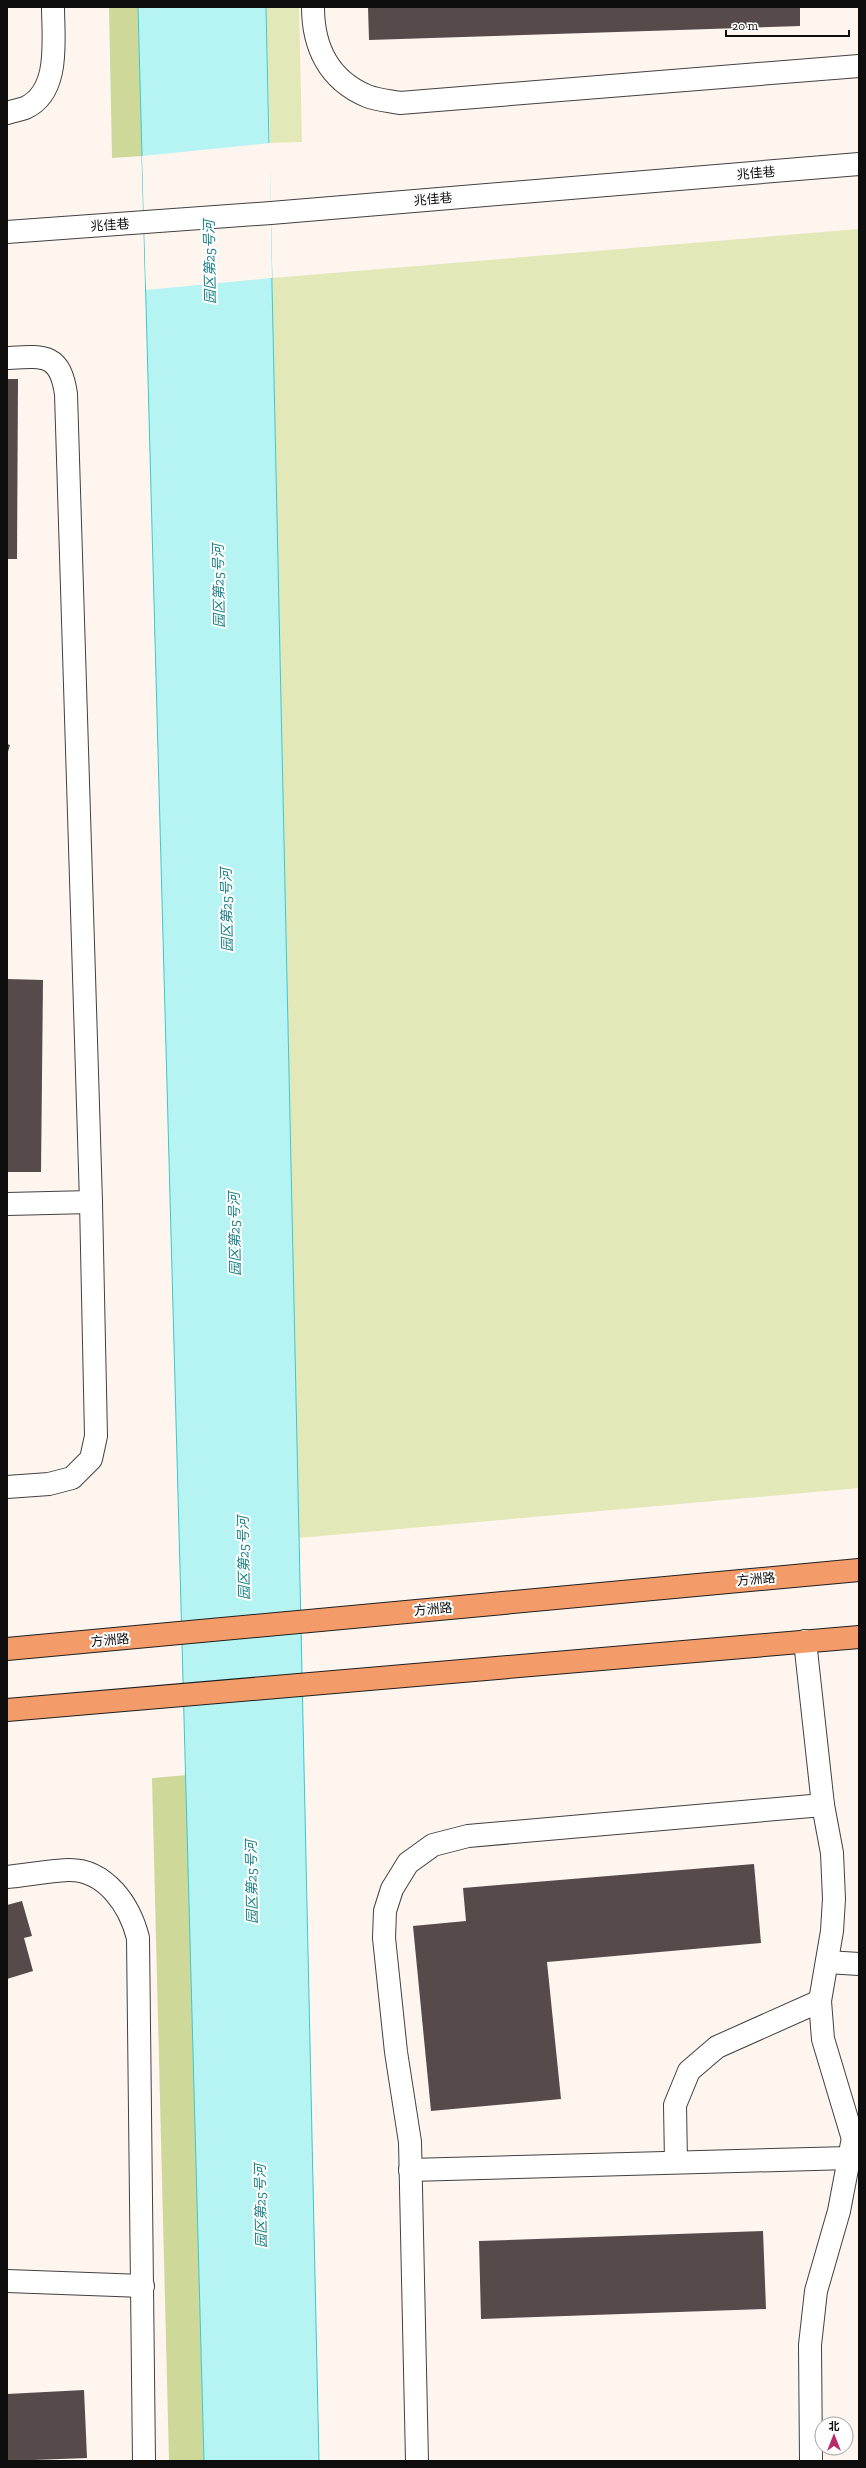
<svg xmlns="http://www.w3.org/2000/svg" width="866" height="2468" font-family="'Zilla Slab','Noto Sans SC',serif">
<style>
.green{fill:#e3e8b9}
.forest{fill:#ced899}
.water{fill:#b5f4f3;stroke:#3fc7c9}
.pier{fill:#fef5ef}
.building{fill:#564a4a}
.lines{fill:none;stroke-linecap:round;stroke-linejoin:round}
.minor-casing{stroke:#414141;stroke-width:24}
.major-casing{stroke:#1f1f1f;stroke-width:24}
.minor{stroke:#fff;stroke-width:22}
.major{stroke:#f49c69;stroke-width:22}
.labels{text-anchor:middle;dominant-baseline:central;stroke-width:4;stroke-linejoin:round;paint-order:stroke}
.street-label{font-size:13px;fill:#0e0e0e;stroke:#fff}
.water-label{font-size:14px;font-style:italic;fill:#1a8186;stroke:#fff}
</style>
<rect width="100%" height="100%" fill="#fef5ef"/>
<g class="green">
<path d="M266,7H299L302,142L270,143Z"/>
<path d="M859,229V1488L299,1538L272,278Z"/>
</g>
<g class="forest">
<path d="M109,7H138L142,156L112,158Z"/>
<path d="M187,1775L204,2461H169L152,1778Z"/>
</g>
<path class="water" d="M138,7H266L319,2461H204Z"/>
<path class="pier" d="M270,143L272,278L146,290L142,156Z"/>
<g class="building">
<path d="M368,7H800V26L369,40Z"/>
<path d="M7,379H18L17,559H7Z"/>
<path d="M7,744L10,745L7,755Z"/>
<path d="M7,979L43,980L41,1172H7Z"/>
<path d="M754,1864L761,1943L547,1962L561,2099L431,2111L413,1926L466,1921L463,1888Z"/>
<path d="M22,1901L32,1936L24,1938L33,1971L7,1979V1905Z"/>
<path d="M763,2231L766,2309L481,2319L479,2241Z"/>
<path d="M84,2390L87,2458L7,2461V2394Z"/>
</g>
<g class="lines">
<defs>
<g id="minor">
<path d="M313,7C313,47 329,80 367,96C377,100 390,101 400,103L859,66"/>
<path d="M7,113C13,111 19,110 25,108C61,92 53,38 53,7"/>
<path d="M7,232L271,213L859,164"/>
<path d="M7,358C44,356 60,353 66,394L91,1202L96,1436L91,1459L72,1478L49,1484L7,1487"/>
<path d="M7,1204L91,1202"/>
<path d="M805,1641L823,1805L832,1853L834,1899L832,1931L820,2001L823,2039L853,2139"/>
<path d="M7,1877C27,1875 48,1871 68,1870C106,1869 130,1906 138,1938L144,2461"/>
<path d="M827,1962L859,1964"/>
<path d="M676,2162L675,2105L689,2071L717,2047L820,2001"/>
<path d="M410,2170L849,2158"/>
<path d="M7,2281L143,2286"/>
<path d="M417,2461L410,2142L396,2052L384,1938L385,1911L392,1889L408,1863L433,1845L468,1836L823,1805"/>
<path d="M811,2461L810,2345L816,2291L839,2211L852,2143"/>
</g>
<g id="major">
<path d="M7,1649L859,1570"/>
<path d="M7,1710L859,1637"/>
</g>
</defs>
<use href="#minor" class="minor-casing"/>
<use href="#major" class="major-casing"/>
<use href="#minor" class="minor"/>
<use href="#major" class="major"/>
</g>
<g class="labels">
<g class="street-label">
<text transform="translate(756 173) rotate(-5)">兆佳巷</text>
<text transform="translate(433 199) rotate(-5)">兆佳巷</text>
<text transform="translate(110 225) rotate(-4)">兆佳巷</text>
<text transform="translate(756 1579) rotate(-5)">方洲路</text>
<text transform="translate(433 1609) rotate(-5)">方洲路</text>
<text transform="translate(110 1640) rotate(-5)">方洲路</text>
</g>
<g class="water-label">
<text transform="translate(210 262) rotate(-91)">园区第25号河</text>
<text transform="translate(219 586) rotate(-91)">园区第25号河</text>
<text transform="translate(227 910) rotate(-91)">园区第25号河</text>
<text transform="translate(235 1234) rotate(-91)">园区第25号河</text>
<text transform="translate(244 1558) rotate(-91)">园区第25号河</text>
<text transform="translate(252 1882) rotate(-91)">园区第25号河</text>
<text transform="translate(261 2206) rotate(-91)">园区第25号河</text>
</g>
</g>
<rect width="866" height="2468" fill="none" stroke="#0e0e0e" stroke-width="16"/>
<g transform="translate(834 2436)"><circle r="19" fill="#ffffff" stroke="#9f9f9f"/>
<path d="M0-3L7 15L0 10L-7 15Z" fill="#b92a68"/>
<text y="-6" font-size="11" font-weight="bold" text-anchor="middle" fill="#0e0e0e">北</text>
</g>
<path d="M726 30v6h123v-6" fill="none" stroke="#0e0e0e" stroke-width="2"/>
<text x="732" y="30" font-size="12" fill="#0e0e0e" stroke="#ffffff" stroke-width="3" paint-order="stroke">20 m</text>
</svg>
